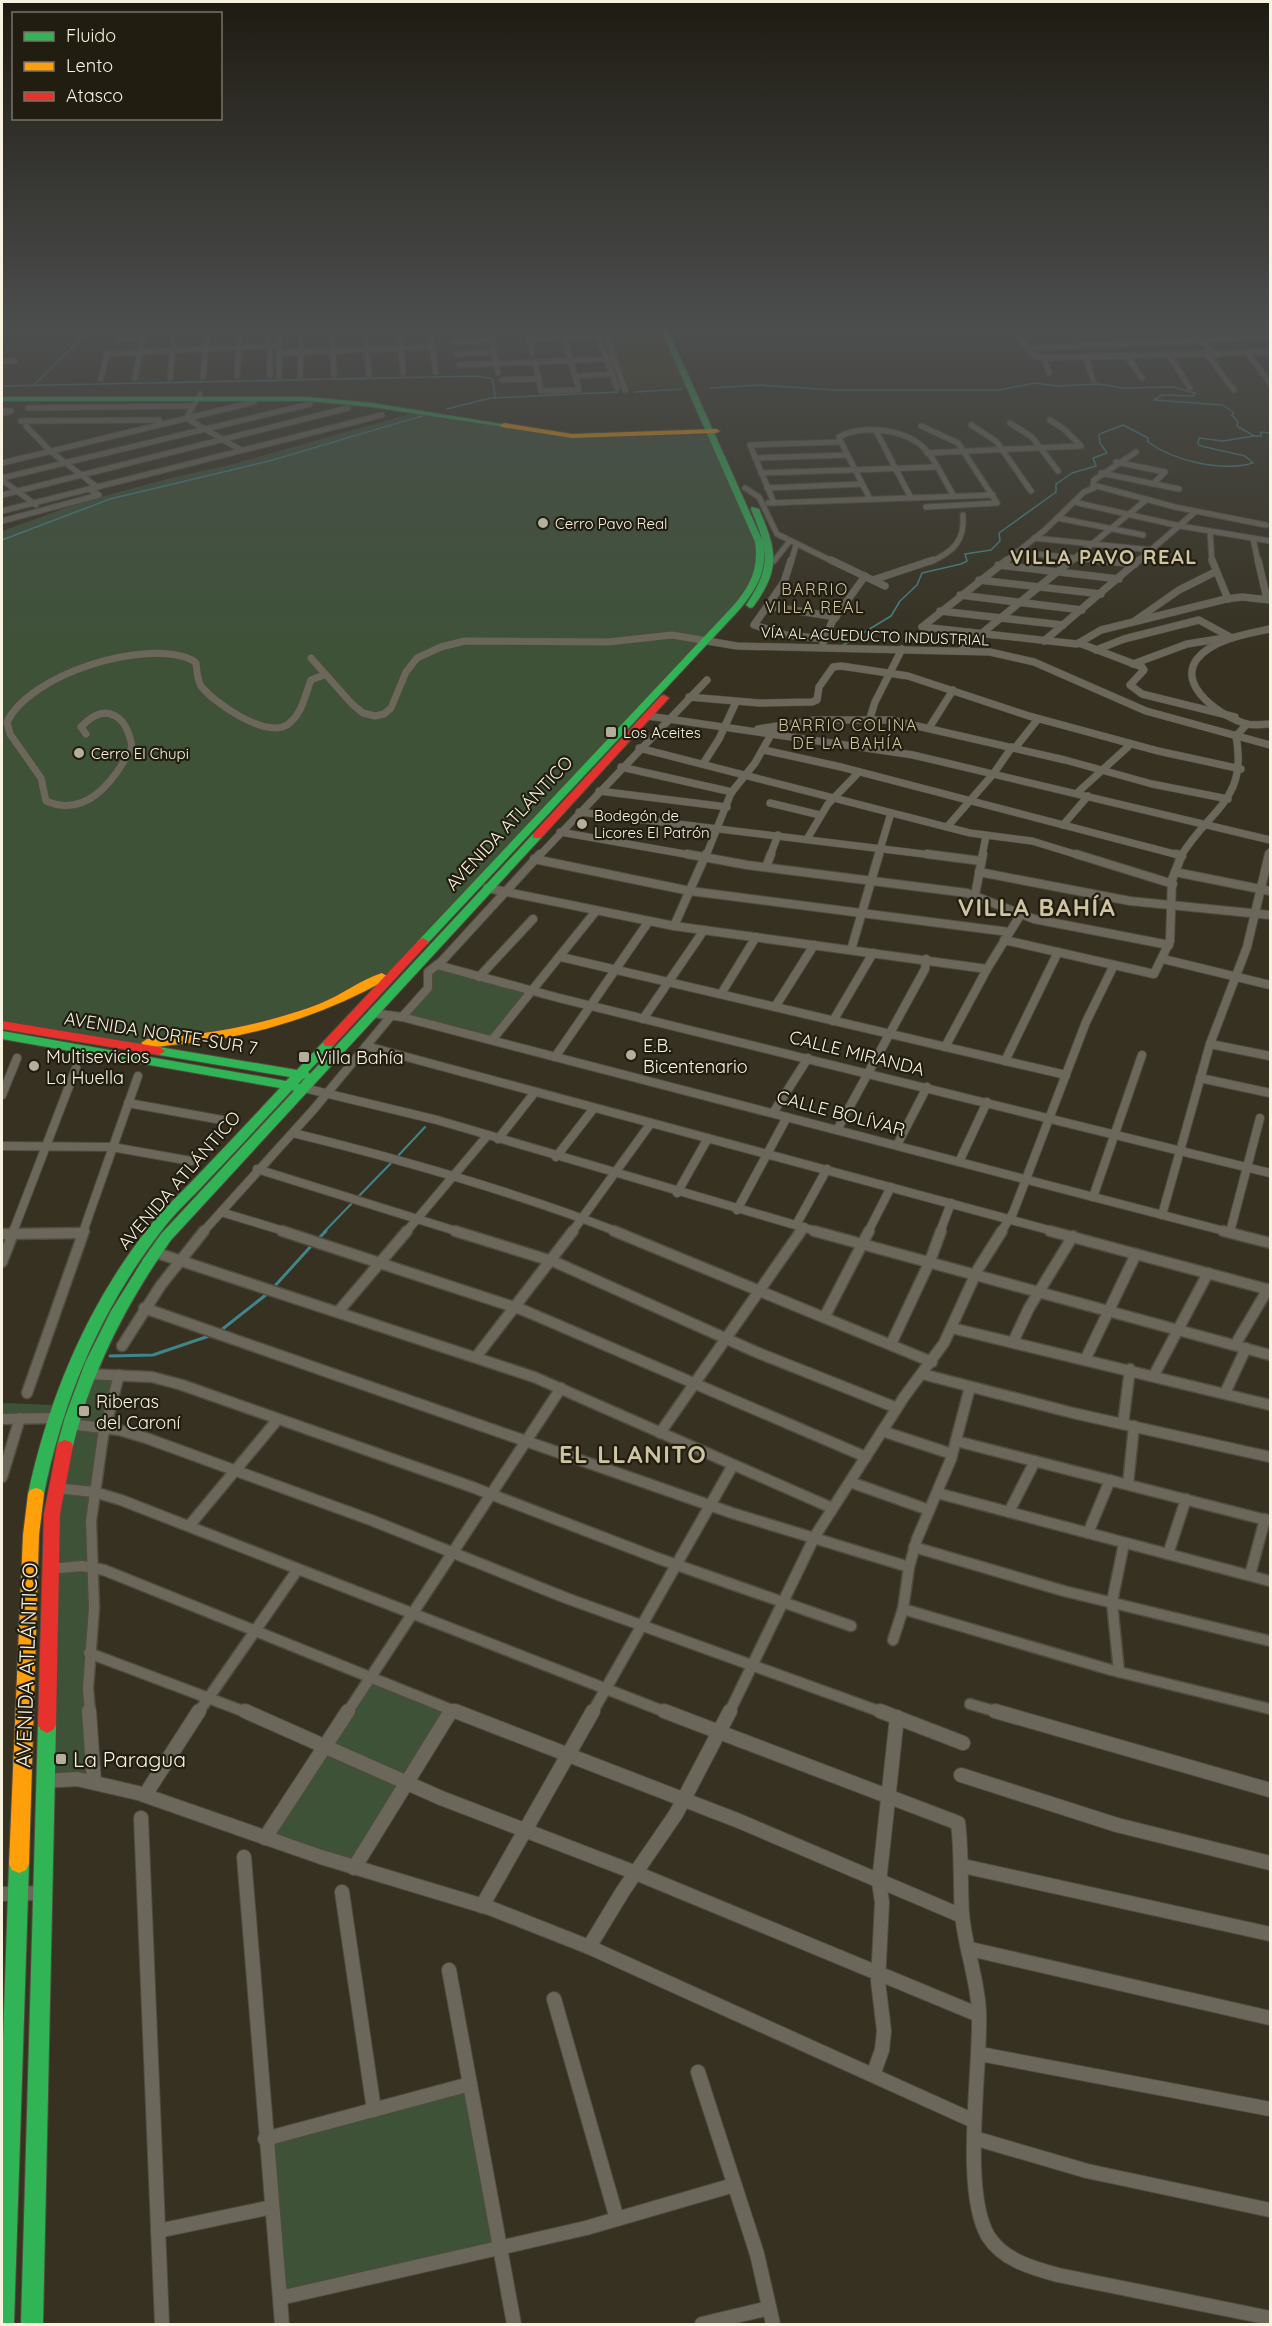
<svg xmlns="http://www.w3.org/2000/svg" width="1272" height="2326" font-family="Quicksand,sans-serif">
<style>
.built{fill:#463c19}
.green{fill:#3e5238}
.lines{fill:none;stroke-linecap:round;stroke-linejoin:round}
.stream-far2{stroke:#41858b;stroke-width:1.5}
.stream-far1{stroke:#41858b;stroke-width:2}
.stream{stroke:#41858b;stroke-width:3}
.street-far4-casing{stroke:#504c3e;stroke-width:7}
.street-far3-casing{stroke:#504c3e;stroke-width:8}
.street-far2-casing{stroke:#504c3e;stroke-width:10}
.street-far1-casing{stroke:#504c3e;stroke-width:13}
.street-casing{stroke:#504c3e;stroke-width:16}
.fast-casing{stroke:#504c3e;stroke-width:2}
.slow-casing{stroke:#504c3e;stroke-width:2}
.jam-casing{stroke:#504c3e;stroke-width:2}
.street-far4{stroke:#6b675a;stroke-width:5}
.street-far3{stroke:#6b675a;stroke-width:7}
.street-far2{stroke:#6b675a;stroke-width:8}
.street-far1{stroke:#6b675a;stroke-width:10}
.street{stroke:#6b675a;stroke-width:14}
.fast{fill:#30b455;fill-rule:evenodd}
.slow{fill:#ff9f0a;fill-rule:evenodd}
.jam{fill:#e5322d;fill-rule:evenodd}
.poi-dot{fill:#b4af9d;stroke:#211d10;stroke-width:2}
.labels{text-anchor:middle;dominant-baseline:central;stroke-width:4.5;stroke-linejoin:round;paint-order:stroke}
.far-poi-label{font-size:15px;fill:#f8f3e1;stroke:#211d10;text-anchor:start}
.far-street-label{font-size:15px;fill:#f8f3e1;stroke:#211d10}
.far-neighbourhood-label{font-size:16px;letter-spacing:1.5px;fill:#cec4a2;stroke:#211d10}
.street-label{font-size:18px;fill:#f8f3e1;stroke:#211d10}
.poi-label{font-size:18px;fill:#f8f3e1;stroke:#211d10;text-anchor:start}
.far-district-label{font-size:20px;font-weight:bold;letter-spacing:1.5px;fill:#cec4a2;stroke:#211d10}
.near-street-label{font-size:21px;fill:#f8f3e1;stroke:#211d10}
.near-poi-label{font-size:21px;fill:#f8f3e1;stroke:#211d10;text-anchor:start}
.district-label{font-size:24px;font-weight:bold;letter-spacing:1.5px;fill:#cec4a2;stroke:#211d10}
</style>
<rect width="100%" height="100%" fill="#363120"/>
<path class="built" d="M604,330H664L689,387L625,390Z"/>
<g class="green">
<path d="M417,412L572,436L709,435L759,542V579L390,972L379,979L289,1020L144,1044L110,1043L2,1025V531L85,501L175,477L229,465Z"/>
<path d="M437,965L533,991L492,1040L402,1017L428,988V977Z"/>
<path d="M87,1374L119,1375L100,1456L89,1647L94,1782L44,1781L51,1543Z"/>
<path d="M2,1403L57,1405L53,1418L2,1419Z"/>
<path d="M371,1677L452,1710L354,1868L265,1838Z"/>
<path d="M470,2084L502,2248L280,2298L265,2139Z"/>
</g>
<g class="lines">
<g class="stream-far2">
<path d="M35,384L90,330"/>
<path d="M2,386L477,376L493,379L495,398"/>
<path d="M710,388L760,385L836,390H1000L1034,383L1058,386L1098,384L1124,388L1173,387L1195,393L1193,396L1162,395L1154,400L1223,405L1234,413L1232,415L1238,422L1237,426L1254,436H1261V432L1270,433"/>
<path d="M635,392L682,389"/>
<path d="M447,409L491,398L618,392"/>
<path d="M2,540L110,499L269,461L422,416"/>
<path d="M843,645L891,616L900,601L917,585L922,573L961,564L967,561L965,554L991,550L1000,541L999,533L1056,492V484L1072,473L1096,466L1093,458L1107,453L1100,443L1099,435L1102,433L1123,425L1148,438V442C1174,461 1222,472 1253,463L1245,456L1201,446L1198,444L1199,438L1223,441L1254,436"/>
</g>
<g class="stream-far1">
<path d="M397,1157L425,1127"/>
<path d="M357,1198L393,1161"/>
<path d="M324,1232L353,1202"/>
</g>
<g class="stream">
<path d="M318,1239L326,1231"/>
<path d="M273,1288L312,1245"/>
<path d="M220,1331L267,1294"/>
<path d="M110,1356L153,1355L212,1335"/>
</g>
<defs>
<g id="street-far4">
<path d="M270,330L267,346L270,350V375"/>
<path d="M279,330V377"/>
<path d="M365,330L369,375"/>
<path d="M399,330L403,373"/>
<path d="M430,330L436,372"/>
<path d="M451,330H455"/>
<path d="M490,330L498,373"/>
<path d="M526,330L532,352"/>
<path d="M604,330L625,390"/>
<path d="M1013,330L1033,355L1044,358L1270,352"/>
<path d="M1189,330L1216,355"/>
<path d="M332,332L334,375"/>
<path d="M597,333L617,388"/>
<path d="M117,339L143,338"/>
<path d="M529,339L599,336"/>
<path d="M453,342L492,340"/>
<path d="M1027,348L1270,337"/>
<path d="M279,353L431,347"/>
<path d="M1247,353L1270,383"/>
<path d="M107,354L279,345"/>
<path d="M457,354L494,352"/>
<path d="M1208,356L1234,390"/>
<path d="M1086,357L1093,380"/>
<path d="M1128,357L1142,378"/>
<path d="M1170,357L1190,388"/>
<path d="M1044,358L1049,373"/>
<path d="M2,361H15"/>
<path d="M535,362L541,391L579,390L564,338"/>
<path d="M459,365L614,359"/>
<path d="M237,376L240,330"/>
<path d="M300,376L302,333"/>
<path d="M576,376L612,374"/>
<path d="M203,377L208,330"/>
<path d="M135,378L144,330"/>
<path d="M170,378L175,330"/>
<path d="M101,379L107,354"/>
<path d="M502,380L539,379"/>
<path d="M200,394L186,418L241,450"/>
<path d="M28,408L193,406"/>
<path d="M2,411H11L2,413"/>
<path d="M21,421L159,420"/>
<path d="M1010,423L1032,437L1058,471"/>
<path d="M971,425L996,441L1031,491"/>
<path d="M26,426L50,451L97,487"/>
<path d="M921,426L958,443L997,503L926,507"/>
<path d="M876,431L911,498"/>
<path d="M841,442L839,437C861,424 905,429 924,448C937,461 944,481 954,496"/>
<path d="M841,442L870,499"/>
<path d="M1136,452L1094,480L1093,485L1175,507L1266,525"/>
<path d="M927,453L1081,446L1064,429L1050,420"/>
<path d="M755,458L847,455"/>
<path d="M1116,462L1165,472L1154,483"/>
<path d="M2,463L254,402"/>
<path d="M761,473L936,467"/>
<path d="M1101,473L1179,489"/>
<path d="M2,478L310,404"/>
<path d="M2,480L36,505"/>
<path d="M745,488L759,497L777,534L834,562"/>
<path d="M767,488L862,484"/>
<path d="M2,495L348,408"/>
<path d="M1074,502L1180,526L1270,541"/>
<path d="M768,503L993,495"/>
<path d="M774,503L750,445L841,442"/>
<path d="M2,511L382,415"/>
<path d="M1058,518L1143,535"/>
<path d="M2,521L99,495L89,489"/>
<path d="M1210,531L1212,562"/>
<path d="M1034,538L1152,550"/>
<path d="M1253,538L1258,562"/>
<path d="M1017,552L1111,562"/>
<path d="M774,561L789,542"/>
<path d="M791,562L796,545"/>
<path d="M930,562C953,552 965,541 963,515"/>
<path d="M1005,562L1046,529L1084,492L1096,487"/>
<path d="M1070,562L1146,500"/>
<path d="M1137,562L1195,512"/>
</g>
<g id="street-far3">
<path d="M791,560L784,582L754,625L786,635L824,639"/>
<path d="M831,560L885,586"/>
<path d="M1007,560L922,627L1077,644L1101,630L1226,599L1242,597L1270,600"/>
<path d="M1096,560L1135,564"/>
<path d="M1212,560L1228,599"/>
<path d="M1258,560L1267,599"/>
<path d="M998,565L1119,579"/>
<path d="M873,580L933,560"/>
<path d="M979,580L1101,594"/>
<path d="M960,595L1082,610"/>
<path d="M767,606L836,617"/>
<path d="M940,611L1063,625"/>
<path d="M1136,620L1179,590L1215,572"/>
<path d="M1270,629C1246,634 1213,639 1197,659C1176,687 1224,718 1247,724C1254,726 1262,724 1270,724"/>
<path d="M1044,641L1139,560"/>
<path d="M823,643L832,622L865,576"/>
<path d="M1079,643L1142,667L1144,670L1130,685L1142,694L1235,717"/>
<path d="M1096,650L1124,639L1199,620L1232,638"/>
<path d="M960,651L1072,560"/>
<path d="M311,658L352,704L363,713L375,716L384,714L391,708L406,672L417,658L441,647L465,641L608,642L672,635L737,646L990,652L1034,662L1146,711L1270,745"/>
<path d="M1133,664L1187,644L1225,638"/>
<path d="M689,697L759,703L812,702L817,700L819,687L833,667L841,666L908,676L1029,716L1158,751L1241,769"/>
<path d="M648,716L913,755L1270,840"/>
<path d="M870,718L875,702L902,649"/>
<path d="M929,728L953,690"/>
<path d="M758,729L815,720H891L1065,760L1152,784L1228,799"/>
<path d="M86,734L81,727C106,700 127,716 132,747C115,780 87,819 46,801L41,778L10,734L7,722C30,674 145,638 192,660L196,663C197,671 197,679 201,686C214,703 265,738 287,725C302,715 305,695 311,680L324,675"/>
<path d="M639,748L970,833L1032,841L1081,856"/>
<path d="M1015,748L1038,719"/>
<path d="M764,750L841,767L1182,856"/>
<path d="M703,764L719,739L736,702"/>
<path d="M621,767L732,792"/>
<path d="M599,791L727,807"/>
<path d="M1077,793L1131,744"/>
<path d="M770,803L820,815"/>
<path d="M579,812L940,856"/>
<path d="M1063,825L1088,796"/>
<path d="M947,827L994,773L1012,747"/>
<path d="M560,832L696,856"/>
<path d="M807,839L828,804L859,772"/>
<path d="M539,856L707,680"/>
<path d="M706,856L731,793L755,763L773,731"/>
<path d="M770,856L778,835"/>
<path d="M878,856L891,813"/>
<path d="M982,856L986,836"/>
<path d="M1181,856C1210,808 1248,801 1236,736L1247,724"/>
<path d="M1269,856L1270,852"/>
</g>
<g id="street-far2">
<path d="M687,854L747,865L967,893L1034,919L1169,945"/>
<path d="M927,854L981,861"/>
<path d="M1076,854L1173,884"/>
<path d="M1176,854L1182,856"/>
<path d="M534,859L690,891L1009,932"/>
<path d="M766,867L771,854"/>
<path d="M979,872L1130,901L1270,915"/>
<path d="M1175,872L1270,891"/>
<path d="M487,888L674,926L987,969"/>
<path d="M975,895L983,854"/>
<path d="M674,926L706,854"/>
<path d="M1004,940L1154,974L1170,941L1172,880L1182,854"/>
<path d="M851,950L879,854"/>
<path d="M561,957L1066,1075"/>
<path d="M1163,959L1270,985"/>
<path d="M437,965L559,998L1270,1173"/>
<path d="M479,977L533,919"/>
<path d="M721,994L756,937"/>
<path d="M775,1007L814,945"/>
<path d="M372,1013L402,1017L1228,1232"/>
<path d="M402,1017L428,988V972L442,961L540,854"/>
<path d="M643,1019L704,930"/>
<path d="M833,1021L873,953"/>
<path d="M492,1040L596,911"/>
<path d="M1210,1044L1270,1056"/>
<path d="M366,1046L1056,1232"/>
<path d="M945,1047L987,969L1021,914"/>
<path d="M555,1057L649,921"/>
<path d="M1005,1061L1058,952"/>
<path d="M1200,1078L1270,1093"/>
<path d="M304,1088L437,1120L819,1232"/>
<path d="M2,1095L17,1058"/>
<path d="M128,1103L222,1120"/>
<path d="M773,1113L808,1058"/>
<path d="M837,1130L925,969L926,959"/>
<path d="M293,1133C404,1160 512,1191 618,1232"/>
<path d="M498,1139L535,1092"/>
<path d="M897,1145L927,1087"/>
<path d="M2,1146L112,1147L191,1161"/>
<path d="M556,1157L594,1108"/>
<path d="M959,1162L987,1102"/>
<path d="M257,1169L459,1232"/>
<path d="M677,1193L708,1138"/>
<path d="M1093,1197L1142,1055"/>
<path d="M737,1210L787,1117"/>
<path d="M221,1212L287,1232"/>
<path d="M1162,1215L1210,1044L1247,947L1269,854"/>
<path d="M796,1225L827,1169"/>
<path d="M13,1232L76,1068"/>
<path d="M83,1232L138,1076"/>
<path d="M203,1232L314,1109L391,1016"/>
<path d="M406,1232L487,1136"/>
<path d="M572,1232L651,1123"/>
<path d="M800,1232L804,1227"/>
<path d="M868,1232L891,1187"/>
<path d="M940,1232L951,1203"/>
<path d="M1001,1232L1013,1213L1086,1022L1114,965"/>
<path d="M1230,1232L1260,1118"/>
</g>
<g id="street-far1">
<path d="M282,1231L523,1310L866,1457"/>
<path d="M455,1231L555,1262L756,1352L897,1408"/>
<path d="M614,1231L932,1362"/>
<path d="M814,1231L1270,1355"/>
<path d="M1050,1231L1270,1290"/>
<path d="M1223,1231L1270,1243"/>
<path d="M2,1234L82,1233"/>
<path d="M154,1252L534,1377L832,1508"/>
<path d="M2,1262L14,1231"/>
<path d="M144,1308L732,1513L909,1567"/>
<path d="M338,1312L407,1231"/>
<path d="M825,1316L869,1231"/>
<path d="M952,1328L1270,1405"/>
<path d="M1013,1342L1029,1308L1073,1236"/>
<path d="M891,1344L930,1261L941,1231"/>
<path d="M1235,1345L1268,1289"/>
<path d="M122,1346L161,1285L204,1231"/>
<path d="M476,1357L573,1231"/>
<path d="M1086,1358L1136,1254"/>
<path d="M87,1374L152,1377L182,1385L472,1487L657,1558L851,1626"/>
<path d="M922,1374L1073,1413L1270,1457"/>
<path d="M1154,1375L1208,1273"/>
<path d="M27,1393L84,1231"/>
<path d="M1225,1393L1246,1348"/>
<path d="M2,1419L53,1418"/>
<path d="M69,1424L119,1430L146,1438L371,1520L566,1598L884,1713"/>
<path d="M1123,1424L1130,1369"/>
<path d="M882,1431L952,1454"/>
<path d="M660,1433L801,1231"/>
<path d="M956,1441L1270,1521"/>
<path d="M2,1477L20,1418"/>
<path d="M850,1482L929,1510"/>
<path d="M1128,1484L1134,1426"/>
<path d="M55,1488L94,1492L121,1500L668,1713"/>
<path d="M937,1493L1270,1581"/>
<path d="M1009,1512L1035,1461"/>
<path d="M189,1526L278,1419"/>
<path d="M1088,1533L1110,1480"/>
<path d="M914,1547L1064,1591L1270,1641"/>
<path d="M1168,1554L1186,1499"/>
<path d="M50,1569L82,1566L104,1570L459,1713"/>
<path d="M1250,1575L1265,1519"/>
<path d="M903,1609L1111,1670L1270,1709"/>
<path d="M893,1640L903,1609L909,1567L917,1539L951,1459L970,1387"/>
<path d="M89,1653L248,1713"/>
<path d="M1119,1672L1112,1602L1124,1543"/>
<path d="M970,1704L1001,1713"/>
<path d="M90,1713L88,1688L94,1608L91,1521L103,1436L119,1375"/>
<path d="M198,1713L298,1569"/>
<path d="M347,1713L561,1388"/>
<path d="M450,1713L452,1710"/>
<path d="M592,1713L733,1465"/>
<path d="M729,1713L815,1536L904,1397L944,1343L978,1269L1002,1231"/>
</g>
<g id="street">
<path d="M89,1711L94,1782"/>
<path d="M245,1711L441,1798L636,1873L979,2015"/>
<path d="M455,1711L739,1821L962,1916"/>
<path d="M664,1711L958,1823C962,1854 960,1884 962,1914C965,1948 978,1980 979,2013C981,2070 961,2189 988,2236C1003,2260 1032,2268 1058,2275L1270,2318"/>
<path d="M880,1711L963,1743"/>
<path d="M995,1711L1270,1790"/>
<path d="M961,1775L1117,1825L1270,1863"/>
<path d="M44,1781L77,1779L138,1793L321,1857L490,1908L589,1947L974,2121"/>
<path d="M145,1795L199,1711"/>
<path d="M141,1818L162,2324"/>
<path d="M265,1838L348,1711"/>
<path d="M244,1857L282,2324"/>
<path d="M963,1866L1270,1934"/>
<path d="M354,1868L451,1711"/>
<path d="M342,1892L374,2110"/>
<path d="M2,1894L42,1893"/>
<path d="M482,1906L593,1711"/>
<path d="M589,1947L623,1891L676,1814L730,1711"/>
<path d="M970,1949L1270,2018"/>
<path d="M449,1970L514,2324"/>
<path d="M554,1999L617,2219"/>
<path d="M980,2054L1270,2109"/>
<path d="M698,2072L757,2254L773,2324"/>
<path d="M873,2075L882,2050L884,2031L878,1981L882,1902L879,1882L897,1717"/>
<path d="M974,2138L1087,2171L1270,2210"/>
<path d="M265,2139L470,2084"/>
<path d="M158,2231L272,2207"/>
<path d="M280,2298L586,2228L734,2185"/>
<path d="M702,2324L769,2308"/>
</g>
<g id="fast">
<path d="M661,330H668L763,542C768,570 757,589 739,610L427,944H419L417,942L419,940L733,606C750,586 759,569 755,542Z"/>
<path d="M2,397H308L372,403L508,425L504,427L372,407L308,401H2Z"/>
<path d="M752,507L759,509C777,551 781,569 753,607L750,608L746,605C772,567 768,550 751,509Z"/>
<path d="M537,833L541,834V838L171,1240C126,1304 92,1370 73,1446L71,1450L65,1452L59,1450L57,1446L65,1417L85,1363L111,1311L144,1258L161,1234L294,1091L292,1090C264,1120 236,1151 208,1180C192,1198 173,1214 159,1234C100,1311 63,1400 44,1494L42,1498L36,1500L30,1498L28,1494C49,1397 87,1306 149,1227C164,1208 182,1192 199,1174C226,1146 253,1117 280,1088L2,1039V1031L286,1081L290,1077L159,1055L153,1051L159,1047L297,1070L325,1040H333L335,1043L333,1046L308,1072L310,1074L533,834ZM305,1078L300,1084H298L303,1079Z"/>
<path d="M47,1717L53,1720L56,1725L43,2324H21L38,1725L41,1720Z"/>
<path d="M19,1855L26,1858L29,1864L14,2324H2V2068L9,1864L12,1858Z"/>
</g>
<g id="slow">
<path d="M504,423L572,434L716,429L720,431L716,433L572,438L501,427L500,425Z"/>
<path d="M382,973L388,977L386,980C319,1017 248,1039 171,1045C162,1046 148,1050 141,1043L147,1039C206,1035 264,1025 319,1004C340,996 362,979 382,973Z"/>
<path d="M36,1488L42,1490L44,1494L39,1535L29,1864L26,1870L19,1873L12,1870L9,1864L23,1535L28,1494L30,1490Z"/>
</g>
<g id="jam">
<path d="M664,695L669,698L667,700L541,838H533V834L661,696Z"/>
<path d="M423,938L429,942L427,944L333,1046H325L323,1043L325,1040L419,940Z"/>
<path d="M2,1021L159,1047L165,1051L159,1055L2,1029Z"/>
<path d="M65,1440L71,1442L73,1446L60,1514L56,1725L53,1730L47,1733L41,1730L38,1725L44,1514L57,1446L59,1442Z"/>
</g>
</defs>
<use href="#street-far4" class="street-far4-casing"/>
<use href="#street-far3" class="street-far3-casing"/>
<use href="#street-far2" class="street-far2-casing"/>
<use href="#street-far1" class="street-far1-casing"/>
<use href="#street" class="street-casing"/>
<use href="#fast" class="fast-casing"/>
<use href="#slow" class="slow-casing"/>
<use href="#jam" class="jam-casing"/>
<use href="#street-far4" class="street-far4"/>
<use href="#street-far3" class="street-far3"/>
<use href="#street-far2" class="street-far2"/>
<use href="#street-far1" class="street-far1"/>
<use href="#street" class="street"/>
<use href="#fast" class="fast"/>
<use href="#slow" class="slow"/>
<use href="#jam" class="jam"/>
</g>
<linearGradient id="sky" x2="0" y2="1"><stop stop-color="#1e1b12"/><stop offset="0.5" stop-color="#4c4e4e"/><stop offset="1" stop-color="#4c4e4e" stop-opacity="0"/></linearGradient>
<rect width="1272" height="656" fill="url(#sky)"/>
<g class="poi-dot">
<circle cx="543" cy="523" r="6"/>
<rect x="605" y="726" width="12" height="12" rx="3"/>
<circle cx="79" cy="753" r="6"/>
<circle cx="582" cy="824" r="6"/>
<circle cx="631" cy="1055" r="6"/>
<rect x="298" y="1051" width="12" height="12" rx="3"/>
<circle cx="34" cy="1066" r="6"/>
<rect x="78" y="1405" width="12" height="12" rx="3"/>
<rect x="55" y="1753" width="12" height="12" rx="3"/>
</g>
<g class="labels">
<g class="far-poi-label">
<text x="555" y="523">Cerro Pavo Real</text>
<text x="623" y="732">Los Aceites</text>
<text x="91" y="753">Cerro El Chupi</text>
<text x="594" y="815">Bodegón de<tspan x="594" dy="17">Licores El Patrón</tspan></text>
</g>
<g class="far-street-label">
<text transform="translate(875 636) rotate(2)">VÍA AL ACUEDUCTO INDUSTRIAL</text>
</g>
<g class="far-neighbourhood-label">
<text x="815" y="589">BARRIO<tspan x="815" dy="18">VILLA REAL</tspan></text>
<text x="848" y="725">BARRIO COLINA<tspan x="848" dy="18">DE LA BAHÍA</tspan></text>
</g>
<g class="street-label">
<text transform="translate(509 823) rotate(-47)">AVENIDA ATLÁNTICO</text>
<text transform="translate(161 1033) rotate(9)">AVENIDA NORTE-SUR 7</text>
<text transform="translate(857 1053) rotate(14)">CALLE MIRANDA</text>
<text transform="translate(841 1113) rotate(15)">CALLE BOLÍVAR</text>
<text transform="translate(179 1180) rotate(-49)">AVENIDA ATLÁNTICO</text>
</g>
<g class="poi-label">
<text x="643" y="1045">E.B.<tspan x="643" dy="21">Bicentenario</tspan></text>
<text x="46" y="1056">Multisevicios<tspan x="46" dy="21">La Huella</tspan></text>
<text x="316" y="1057">Villa Bahía</text>
<text x="96" y="1401">Riberas<tspan x="96" dy="21">del Caroní</tspan></text>
</g>
<g class="far-district-label">
<text x="1104" y="556">VILLA PAVO REAL</text>
</g>
<g class="near-street-label">
<text transform="translate(26 1665) rotate(-88)">AVENIDA ATLÁNTICO</text>
</g>
<g class="near-poi-label">
<text x="73" y="1759">La Paragua</text>
</g>
<g class="district-label">
<text x="1037" y="907">VILLA BAHÍA</text>
<text x="633" y="1454">EL LLANITO</text>
</g>
</g>
<rect width="1272" height="2326" fill="none" stroke="#f8f3e1" stroke-width="6"/>
<rect x="12" y="12" width="210" height="108" fill="#211d10" stroke="#777364" stroke-width="1.5"/>
<rect x="24" y="32" width="30" height="9" fill="#30b455" stroke="#777364" stroke-width="1.5"/>
<text x="66" y="42" font-size="18" fill="#f8f3e1">Fluido</text>
<rect x="24" y="62" width="30" height="9" fill="#ff9f0a" stroke="#777364" stroke-width="1.5"/>
<text x="66" y="72" font-size="18" fill="#f8f3e1">Lento</text>
<rect x="24" y="92" width="30" height="9" fill="#e5322d" stroke="#777364" stroke-width="1.5"/>
<text x="66" y="102" font-size="18" fill="#f8f3e1">Atasco</text>
</svg>
